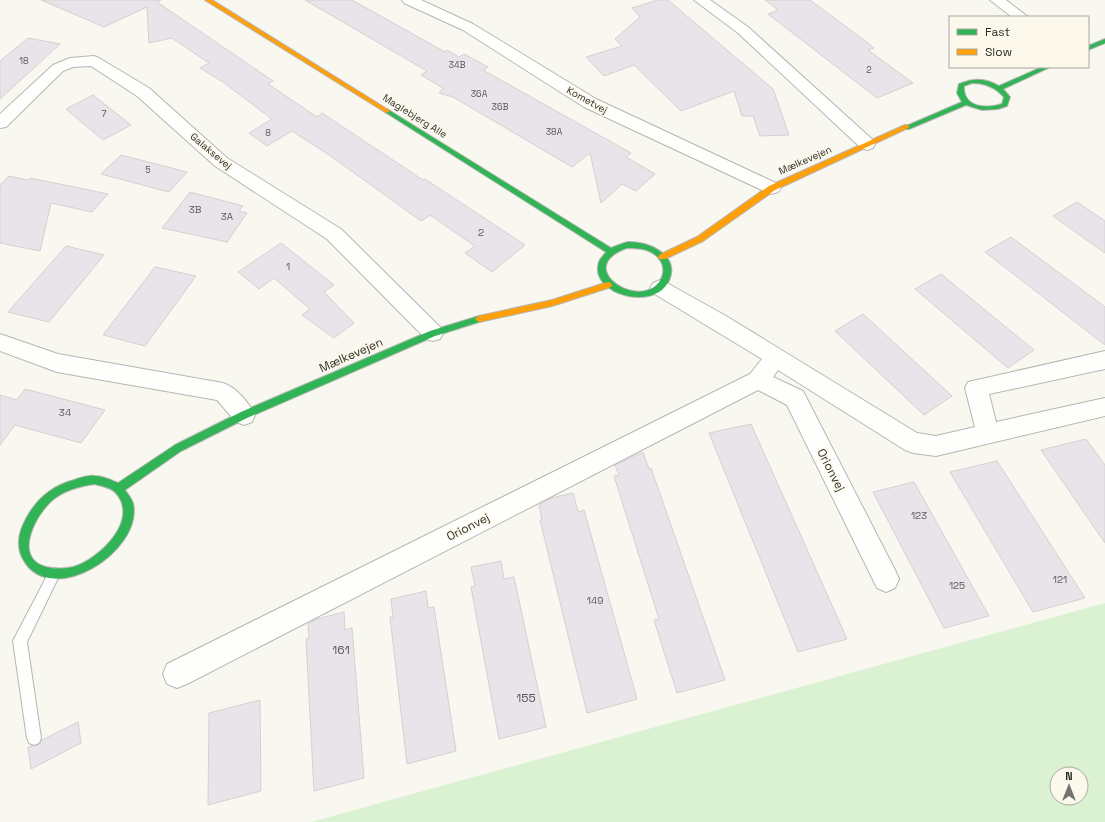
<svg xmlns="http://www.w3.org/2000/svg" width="1105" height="822" font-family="'Space Grotesk',sans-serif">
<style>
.green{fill:#dbf2d2;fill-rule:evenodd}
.building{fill:#e9e4ea;stroke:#d3d1d0}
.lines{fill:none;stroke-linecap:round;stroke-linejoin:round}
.lane-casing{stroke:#b7b6b1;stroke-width:2}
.street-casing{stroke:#b7b6b1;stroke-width:2}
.fast-casing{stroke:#b7b6b1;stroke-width:2}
.slow-casing{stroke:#b7b6b1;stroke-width:2}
.lane{fill:#fefefd;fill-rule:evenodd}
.street{fill:#fefefd;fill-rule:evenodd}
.fast{fill:#30b455;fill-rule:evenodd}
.slow{fill:#ff9f0a;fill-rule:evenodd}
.labels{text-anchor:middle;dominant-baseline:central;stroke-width:3;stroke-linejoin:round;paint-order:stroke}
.far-number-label{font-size:9px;fill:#5c5a58}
.far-street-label{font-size:10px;fill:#2d2c27;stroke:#fcf9ec}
.number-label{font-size:10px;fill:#5c5a58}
.street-label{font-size:12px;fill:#2d2c27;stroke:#fcf9ec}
.near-number-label{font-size:12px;fill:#5c5a58}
</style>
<rect width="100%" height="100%" fill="#f8f7f0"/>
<path class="green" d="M1105,603V822H311ZM1057,774H1081V798H1057Z"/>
<g class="building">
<path d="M41,0H161L157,2L273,81L268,84L317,117L322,113L423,180L425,179L525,245L492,272L465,253L475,246L430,215L421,221L332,157L292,131L267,146L249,133L272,119L223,82L200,68L209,63L172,38L149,43L147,7L104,27Z"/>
<path d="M305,0H352L445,52L447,50L459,57L464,54L488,67L483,70L631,153L626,157L655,174L636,191L622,184L601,203L590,153L572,167L453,97L439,93L443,88L421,75L427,71Z"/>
<path d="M658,0H668L773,89L789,135L760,136L753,116H742L734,91L681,111L634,65L604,76L586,57L622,46L615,39L640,17L632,8Z"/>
<path d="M765,0H810L868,43L874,48L868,50L913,83L877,98L768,14L778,10Z"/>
<path d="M28,38L60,44L0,99V61Z"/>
<path d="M93,95L131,125L103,140L66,109Z"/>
<path d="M121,155L187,172L169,192L101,174Z"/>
<path d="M9,176L28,180L30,178L108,194L92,212L51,203L40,251L0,243V185Z"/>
<path d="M190,192L243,206L239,211L247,213L227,242L162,228Z"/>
<path d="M1077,202L1105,221V253L1053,216Z"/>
<path d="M1011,237L1105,307V345L985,252Z"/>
<path d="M281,243L334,285L324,292L354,323L334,338L302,315L310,309L274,278L259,289L238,272Z"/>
<path d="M66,246L104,255L49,322L8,312Z"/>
<path d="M155,267L196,276L145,346L103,335Z"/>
<path d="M941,274L1034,350L1008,368L915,289Z"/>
<path d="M863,314L952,396L924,415L835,331Z"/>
<path d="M25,389L105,410L81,443L15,425L0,445V395L17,400Z"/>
<path d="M751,424L847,639L798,652L709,433Z"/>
<path d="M1086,439L1105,465V543L1041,450Z"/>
<path d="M643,452L649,469L651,468L725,680L677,693L654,620L659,619L614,476L619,475L615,465Z"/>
<path d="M997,461L1085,598L1033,612L950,472Z"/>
<path d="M914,482L989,616L944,628L873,492Z"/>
<path d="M573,493L578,512L584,510L637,699L587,713L540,520H542L539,505L551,498Z"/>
<path d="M501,561L504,579L514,577L546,727L499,739L471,587L475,586L471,567Z"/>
<path d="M426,591L428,608L434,607L456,751L407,764L390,617H393L391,599Z"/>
<path d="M344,612L345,630L352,628L364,778L314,791L306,639L309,638L308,624L317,619Z"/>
<path d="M260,700L261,791L208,805L209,713Z"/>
<path d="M78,722L81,743L31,769L28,747L40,744L42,740Z"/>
</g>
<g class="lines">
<defs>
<path id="lane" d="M54,568L58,570L60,574L27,642L41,738L39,743L34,745L29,743L27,738L13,641L50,570Z"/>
<g id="street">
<path d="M402,0H421L473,24L596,99L778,184L781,188L778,192L772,194L766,192L584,107L463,30L404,3Z"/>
<path d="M694,0H710L748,27L873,140L875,144L873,148L867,150L861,148L738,33Z"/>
<path d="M990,0H1006L1028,17H1012Z"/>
<path d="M94,56L99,58L149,88L227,158L341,229L440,327L443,333L440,339L433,341L426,339L327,239L215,166L137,96L91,66L73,67L63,71L6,127L0,128V114L53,65L70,58Z"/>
<path d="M660,280L667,283L726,316L917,433L936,436L975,427L965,388L968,382L1105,351V369L989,394L996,422L1105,398V416L936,456L913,453L905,450L778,370L773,377L803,391L895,570L899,579L895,588L886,592L877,588L787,405L758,390L187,684L177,688L167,684L163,674L167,664L750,374L762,359L653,293L650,288L653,283Z"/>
<path d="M0,334L58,354L223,383C236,387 249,403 255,415L252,422L244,425L236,422L217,400L57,372L0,351Z"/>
</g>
<g id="fast">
<path d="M1105,39V43L1088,50V46Z"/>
<path d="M1042,67H1050L1003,89L1010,97L1007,106L998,109L982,110L966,105L909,129H905L904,127L962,102L957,93L959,84C974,78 985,78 999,86ZM972,83C985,83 995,87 1004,97L1002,104C986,109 963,108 964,86Z"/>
<path d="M387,109L611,248C616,246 623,243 628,242C647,241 678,254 670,278C659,313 588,295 599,262C600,259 604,255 606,252L385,112L384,111ZM627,248C634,248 642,248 649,251C666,259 668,276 654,287C630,305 576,266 627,248Z"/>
<path d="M479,316L483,319L482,321L435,336L247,418L181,451L125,490C127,493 131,498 133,503C144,551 50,610 23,559C18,550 18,539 21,530C31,504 48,487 74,480C80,478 89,475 95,476C103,476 111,480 118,483L175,445L241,412L430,331ZM95,484C101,486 110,487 115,492C141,519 100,559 73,567C64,569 55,569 46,567C11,558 37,511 55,498C67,489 81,486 95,484Z"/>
</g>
<g id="slow">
<path d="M205,0H212L390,111L387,113L385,112Z"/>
<path d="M905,125H907L910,127L775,190L703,241L665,259H659L658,257L659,255L697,237L769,186Z"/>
<path d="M608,282L611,283L612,285L611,287L552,306L479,322L475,319L479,316L552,300Z"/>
</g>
</defs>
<use href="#lane" class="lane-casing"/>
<use href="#street" class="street-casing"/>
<use href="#fast" class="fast-casing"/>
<use href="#slow" class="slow-casing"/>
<use href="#lane" class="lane"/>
<use href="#street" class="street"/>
<use href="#fast" class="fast"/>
<use href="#slow" class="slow"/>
</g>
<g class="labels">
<g class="far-number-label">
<text x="24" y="61">18</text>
<text x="457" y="65">34B</text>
<text x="869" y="70">2</text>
<text x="479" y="94">36A</text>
<text x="500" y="107">36B</text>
<text x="104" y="114">7</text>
<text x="554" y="132">38A</text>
<text x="268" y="133">8</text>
<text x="148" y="170">5</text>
</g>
<g class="far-street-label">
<text transform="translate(587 100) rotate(29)">Kometvej</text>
<text transform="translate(415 116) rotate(32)">Maglebjerg Alle</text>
<text transform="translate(211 151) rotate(40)">Galaksevej</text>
<text transform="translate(805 160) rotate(-24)">Mælkevejen</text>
</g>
<g class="number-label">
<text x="195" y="209">3B</text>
<text x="227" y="216">3A</text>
<text x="481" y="232">2</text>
<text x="288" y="266">1</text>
<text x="65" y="412">34</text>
<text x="919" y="515">123</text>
<text x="1060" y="579">121</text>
<text x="957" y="585">125</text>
<text x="595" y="600">149</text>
</g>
<g class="street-label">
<text transform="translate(351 355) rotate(-24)">Mælkevejen</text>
<text transform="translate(831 470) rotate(63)">Orionvej</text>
<text transform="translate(468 527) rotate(-27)">Orionvej</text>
</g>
<g class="near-number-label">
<text x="341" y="650">161</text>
<text x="526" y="698">155</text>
</g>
</g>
<rect x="949" y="16" width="140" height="52" fill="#fcf9ec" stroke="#a9a79d"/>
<rect x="957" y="29" width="20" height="6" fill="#30b455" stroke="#a9a79d"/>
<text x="985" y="36" font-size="12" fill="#2d2c27">Fast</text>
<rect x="957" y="49" width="20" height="6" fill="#ff9f0a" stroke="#a9a79d"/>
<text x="985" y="56" font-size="12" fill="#2d2c27">Slow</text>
<g transform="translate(1069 786)"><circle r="19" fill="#fcf9ec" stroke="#a9a79d"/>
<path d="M0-3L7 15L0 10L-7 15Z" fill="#74736d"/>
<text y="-6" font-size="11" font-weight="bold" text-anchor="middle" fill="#2d2c27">N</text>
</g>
</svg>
